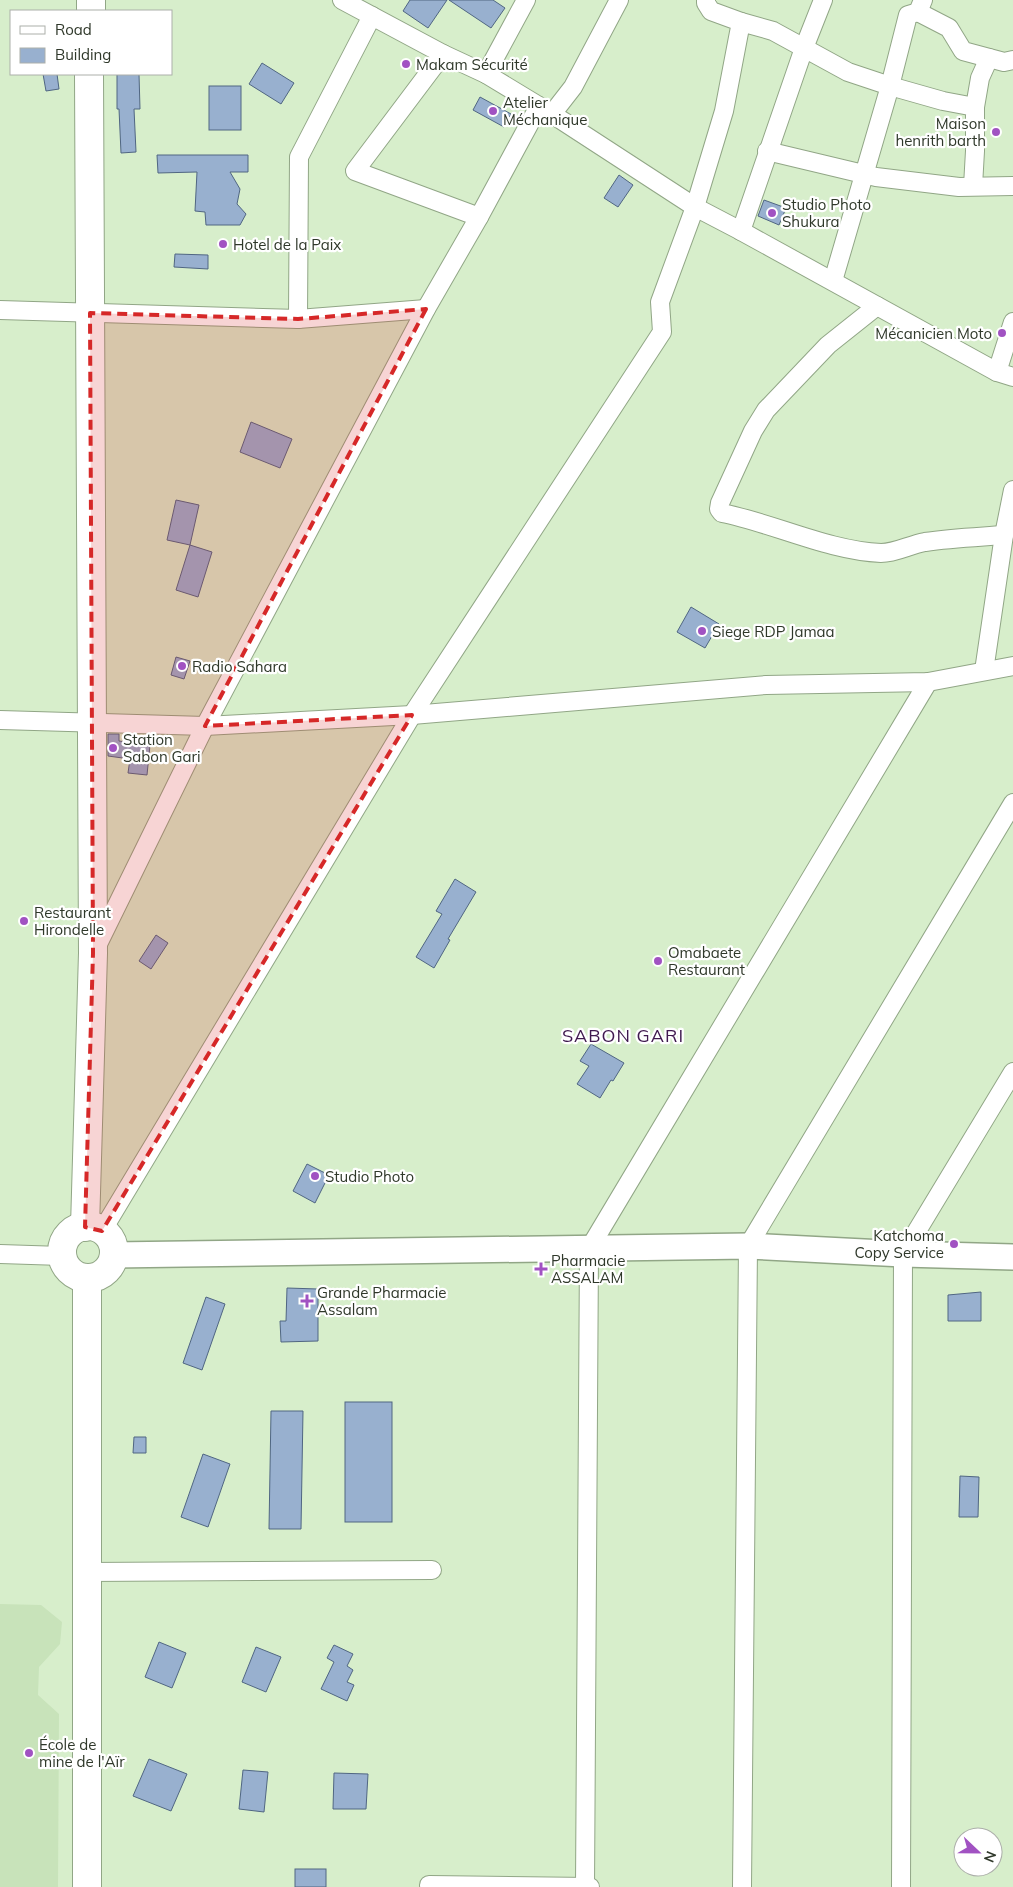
<svg xmlns="http://www.w3.org/2000/svg" width="1013" height="1887" font-family="Mulish,sans-serif">
<style>
.built{fill:#c8e3ba}
.building{fill:#98b0cf;stroke:#506682}
.lines{fill:none;stroke-linecap:round;stroke-linejoin:round}
.street-casing{stroke:#91a686;stroke-width:20}
.secondary-casing{stroke:#91a686;stroke-width:28}
.primary-casing{stroke:#91a686;stroke-width:30}
.street{stroke:#fff;stroke-width:18}
.secondary{stroke:#fff;stroke-width:25}
.primary{stroke:#fff;stroke-width:28}
.marked{fill:#d62828;fill-opacity:0.2;stroke:#d62828;stroke-width:4;stroke-dasharray:10 6;stroke-linejoin:round}
.poi-dot{fill:#a152c2;stroke:#fff;stroke-width:2}
.labels{text-anchor:middle;dominant-baseline:central;stroke-width:4.5;stroke-linejoin:round;paint-order:stroke}
.poi-label{font-size:15px;fill:#2f382a;stroke:#fff;text-anchor:start}
.quarter-label{font-size:18px;letter-spacing:1px;fill:#3f194f;stroke:#fff}
</style>
<rect width="100%" height="100%" fill="#d7eecb"/>
<path class="built" d="M0,1604L41,1605L62,1622L60,1644L39,1667L38,1695L59,1714L58,1887H0Z"/>
<g class="building">
<path d="M410,0H447L428,28L403,11Z"/>
<path d="M449,0H493L505,8L491,28Z"/>
<path d="M262,63L294,83L281,104L249,84Z"/>
<path d="M43,74H57L59,89L46,91Z"/>
<path d="M117,74H139L140,109H134L136,152L121,153L119,109H117Z"/>
<rect x="209" y="86" width="32" height="44"/>
<path d="M480,97L511,114L504,127L473,110Z"/>
<path d="M157,155H248V172H230L240,189L237,204L246,214L240,225H206L205,212L195,211L197,172L158,173Z"/>
<path d="M619,175L633,185L618,207L604,198Z"/>
<path d="M764,200L786,208L779,225L758,216Z"/>
<path d="M175,254L208,255V269L174,267Z"/>
<path d="M251,422L292,439L280,468L240,452Z"/>
<path d="M176,500L199,505L190,545L167,540Z"/>
<path d="M190,545L212,552L198,597L176,590Z"/>
<path d="M691,607L719,624L705,648L677,632Z"/>
<path d="M176,657L190,661L184,679L171,675Z"/>
<path d="M108,734H119V741L150,745L147,775L128,773L130,759L108,756Z"/>
<path d="M455,879L476,892L448,939L450,940L434,968L416,957L442,914L436,911Z"/>
<path d="M156,935L168,943L151,969L139,961Z"/>
<path d="M591,1044L624,1063L613,1081L611,1080L600,1098L577,1084L589,1066L580,1061Z"/>
<path d="M307,1164L329,1175L315,1203L293,1191Z"/>
<path d="M287,1288L318,1289V1341L281,1342L280,1321H286Z"/>
<path d="M981,1292V1321H948V1295Z"/>
<path d="M206,1297L225,1304L202,1370L183,1363Z"/>
<rect x="345" y="1402" width="47" height="120"/>
<path d="M271,1411H303L301,1529H269Z"/>
<path d="M134,1437H146V1453H133Z"/>
<path d="M203,1454L230,1464L208,1527L181,1517Z"/>
<path d="M960,1476L979,1477L978,1517H959Z"/>
<path d="M159,1642L186,1653L172,1688L145,1677Z"/>
<path d="M334,1645L353,1654L347,1666L353,1670L347,1682L354,1685L347,1701L321,1689L334,1662L327,1658Z"/>
<path d="M256,1647L281,1657L266,1692L242,1682Z"/>
<path d="M149,1759L187,1774L171,1811L133,1796Z"/>
<path d="M243,1770L268,1772L264,1812L239,1809Z"/>
<path d="M334,1773L368,1774L366,1809H333Z"/>
<rect x="295" y="1869" width="31" height="18"/>
</g>
<g class="lines">
<defs>
<g id="street">
<path d="M342,0L443,54L486,74L552,114L695,207L741,231L997,372L1013,377"/>
<path d="M918,12L949,28L963,51L1004,62L1013,60"/>
<path d="M741,22L773,31L848,72L890,86L943,101L975,107V151L973,186"/>
<path d="M443,54L355,171L479,217"/>
<path d="M486,74L526,0"/>
<path d="M975,107L980,78L989,58"/>
<path d="M552,114L573,87L619,0"/>
<path d="M767,151L876,177L959,187L1013,186"/>
<path d="M741,231L804,48L823,0"/>
<path d="M833,281L890,86L908,15L918,12L923,0"/>
<path d="M877,306L828,345L766,410L753,431L720,503L719,509L722,513C773,523 829,551 881,553C896,553 909,545 925,542C951,538 978,537 1004,535"/>
<path d="M0,310L298,319L426,309"/>
<path d="M298,319L299,157L372,16"/>
<path d="M997,372L1013,322"/>
<path d="M984,671L1004,535L1013,490"/>
<path d="M0,720L205,726L412,715L766,685L928,682L1013,666"/>
<path d="M97,946L205,726L426,309L479,217L539,106"/>
<path d="M102,1231L412,715L662,332L660,302L695,207L724,111L741,22L711,11L706,3V0"/>
<path d="M0,1254L62,1256"/>
<path d="M86,1572L432,1570"/>
<path d="M429,1885L590,1887"/>
<path d="M585,1887L589,1249L928,682"/>
<path d="M742,1887L748,1246L1013,803"/>
<path d="M901,1887L903,1254L1013,1072"/>
</g>
<path id="secondary" d="M113,1255L748,1246L903,1254L1013,1257"/>
<g id="primary">
<path d="M91,11V0"/>
<circle cx="88" cy="1252" r="26"/>
<path d="M85,1227L93,953L89,74"/>
<path d="M87,1278V1887"/>
</g>
</defs>
<use href="#street" class="street-casing"/>
<use href="#secondary" class="secondary-casing"/>
<use href="#primary" class="primary-casing"/>
<use href="#street" class="street"/>
<use href="#secondary" class="secondary"/>
<use href="#primary" class="primary"/>
</g>
<path class="marked" d="M426,309L205,726L412,715L102,1231L85,1227L93,953L90,313L298,319Z"/>
<g class="poi-dot">
<circle cx="406" cy="64" r="5"/>
<circle cx="493" cy="111" r="5"/>
<circle cx="996" cy="132" r="5"/>
<circle cx="772" cy="213" r="5"/>
<circle cx="223" cy="244" r="5"/>
<circle cx="1002" cy="333" r="5"/>
<circle cx="702" cy="631" r="5"/>
<circle cx="182" cy="666" r="5"/>
<circle cx="113" cy="748" r="5"/>
<circle cx="24" cy="921" r="5"/>
<circle cx="658" cy="961" r="5"/>
<circle cx="315" cy="1176" r="5"/>
<circle cx="954" cy="1244" r="5"/>
<path d="M538.5 1261.5h5v5h5v5h-5v5h-5v-5h-5v-5h5z"/>
<path d="M304.5 1293.5h5v5h5v5h-5v5h-5v-5h-5v-5h5z"/>
<circle cx="29" cy="1753" r="5"/>
</g>
<g class="labels">
<g class="poi-label">
<text x="416" y="64">Makam Sécurité</text>
<text x="503" y="102">Atelier<tspan x="503" dy="17">Méchanique</tspan></text>
<text x="986" y="123" text-anchor="end">Maison<tspan x="986" dy="17">henrith barth</tspan></text>
<text x="782" y="204">Studio Photo<tspan x="782" dy="17">Shukura</tspan></text>
<text x="233" y="244">Hotel de la Paix</text>
<text x="992" y="333" text-anchor="end">Mécanicien Moto</text>
<text x="712" y="631">Siege RDP Jamaa</text>
<text x="192" y="666">Radio Sahara</text>
<text x="123" y="739">Station<tspan x="123" dy="17">Sabon Gari</tspan></text>
<text x="34" y="912">Restaurant<tspan x="34" dy="17">Hirondelle</tspan></text>
<text x="668" y="952">Omabaete<tspan x="668" dy="17">Restaurant</tspan></text>
<text x="325" y="1176">Studio Photo</text>
<text x="944" y="1235" text-anchor="end">Katchoma<tspan x="944" dy="17">Copy Service</tspan></text>
<text x="551" y="1260">Pharmacie<tspan x="551" dy="17">ASSALAM</tspan></text>
<text x="317" y="1292">Grande Pharmacie<tspan x="317" dy="17">Assalam</tspan></text>
<text x="39" y="1744">École de<tspan x="39" dy="17">mine de l'Aïr</tspan></text>
</g>
<g class="quarter-label">
<text x="623" y="1035">SABON GARI</text>
</g>
</g>
<rect x="10" y="10" width="162" height="65" fill="#ffffff" stroke="#acafaa"/>
<rect x="20" y="26" width="25" height="8" fill="#ffffff" stroke="#acafaa"/>
<text x="55" y="35" font-size="15" fill="#2f382a">Road</text>
<rect x="20" y="48" width="25" height="15" fill="#98b0cf" stroke="#acafaa"/>
<text x="55" y="60" font-size="15" fill="#2f382a">Building</text>
<g transform="translate(978 1852) rotate(112)"><circle r="24" fill="#ffffff" stroke="#acafaa"/>
<path d="M0-4L9 19L0 12L-9 19Z" fill="#a152c2"/>
<text y="-8" font-size="14" font-weight="bold" text-anchor="middle" fill="#2f382a">N</text>
</g>
</svg>
